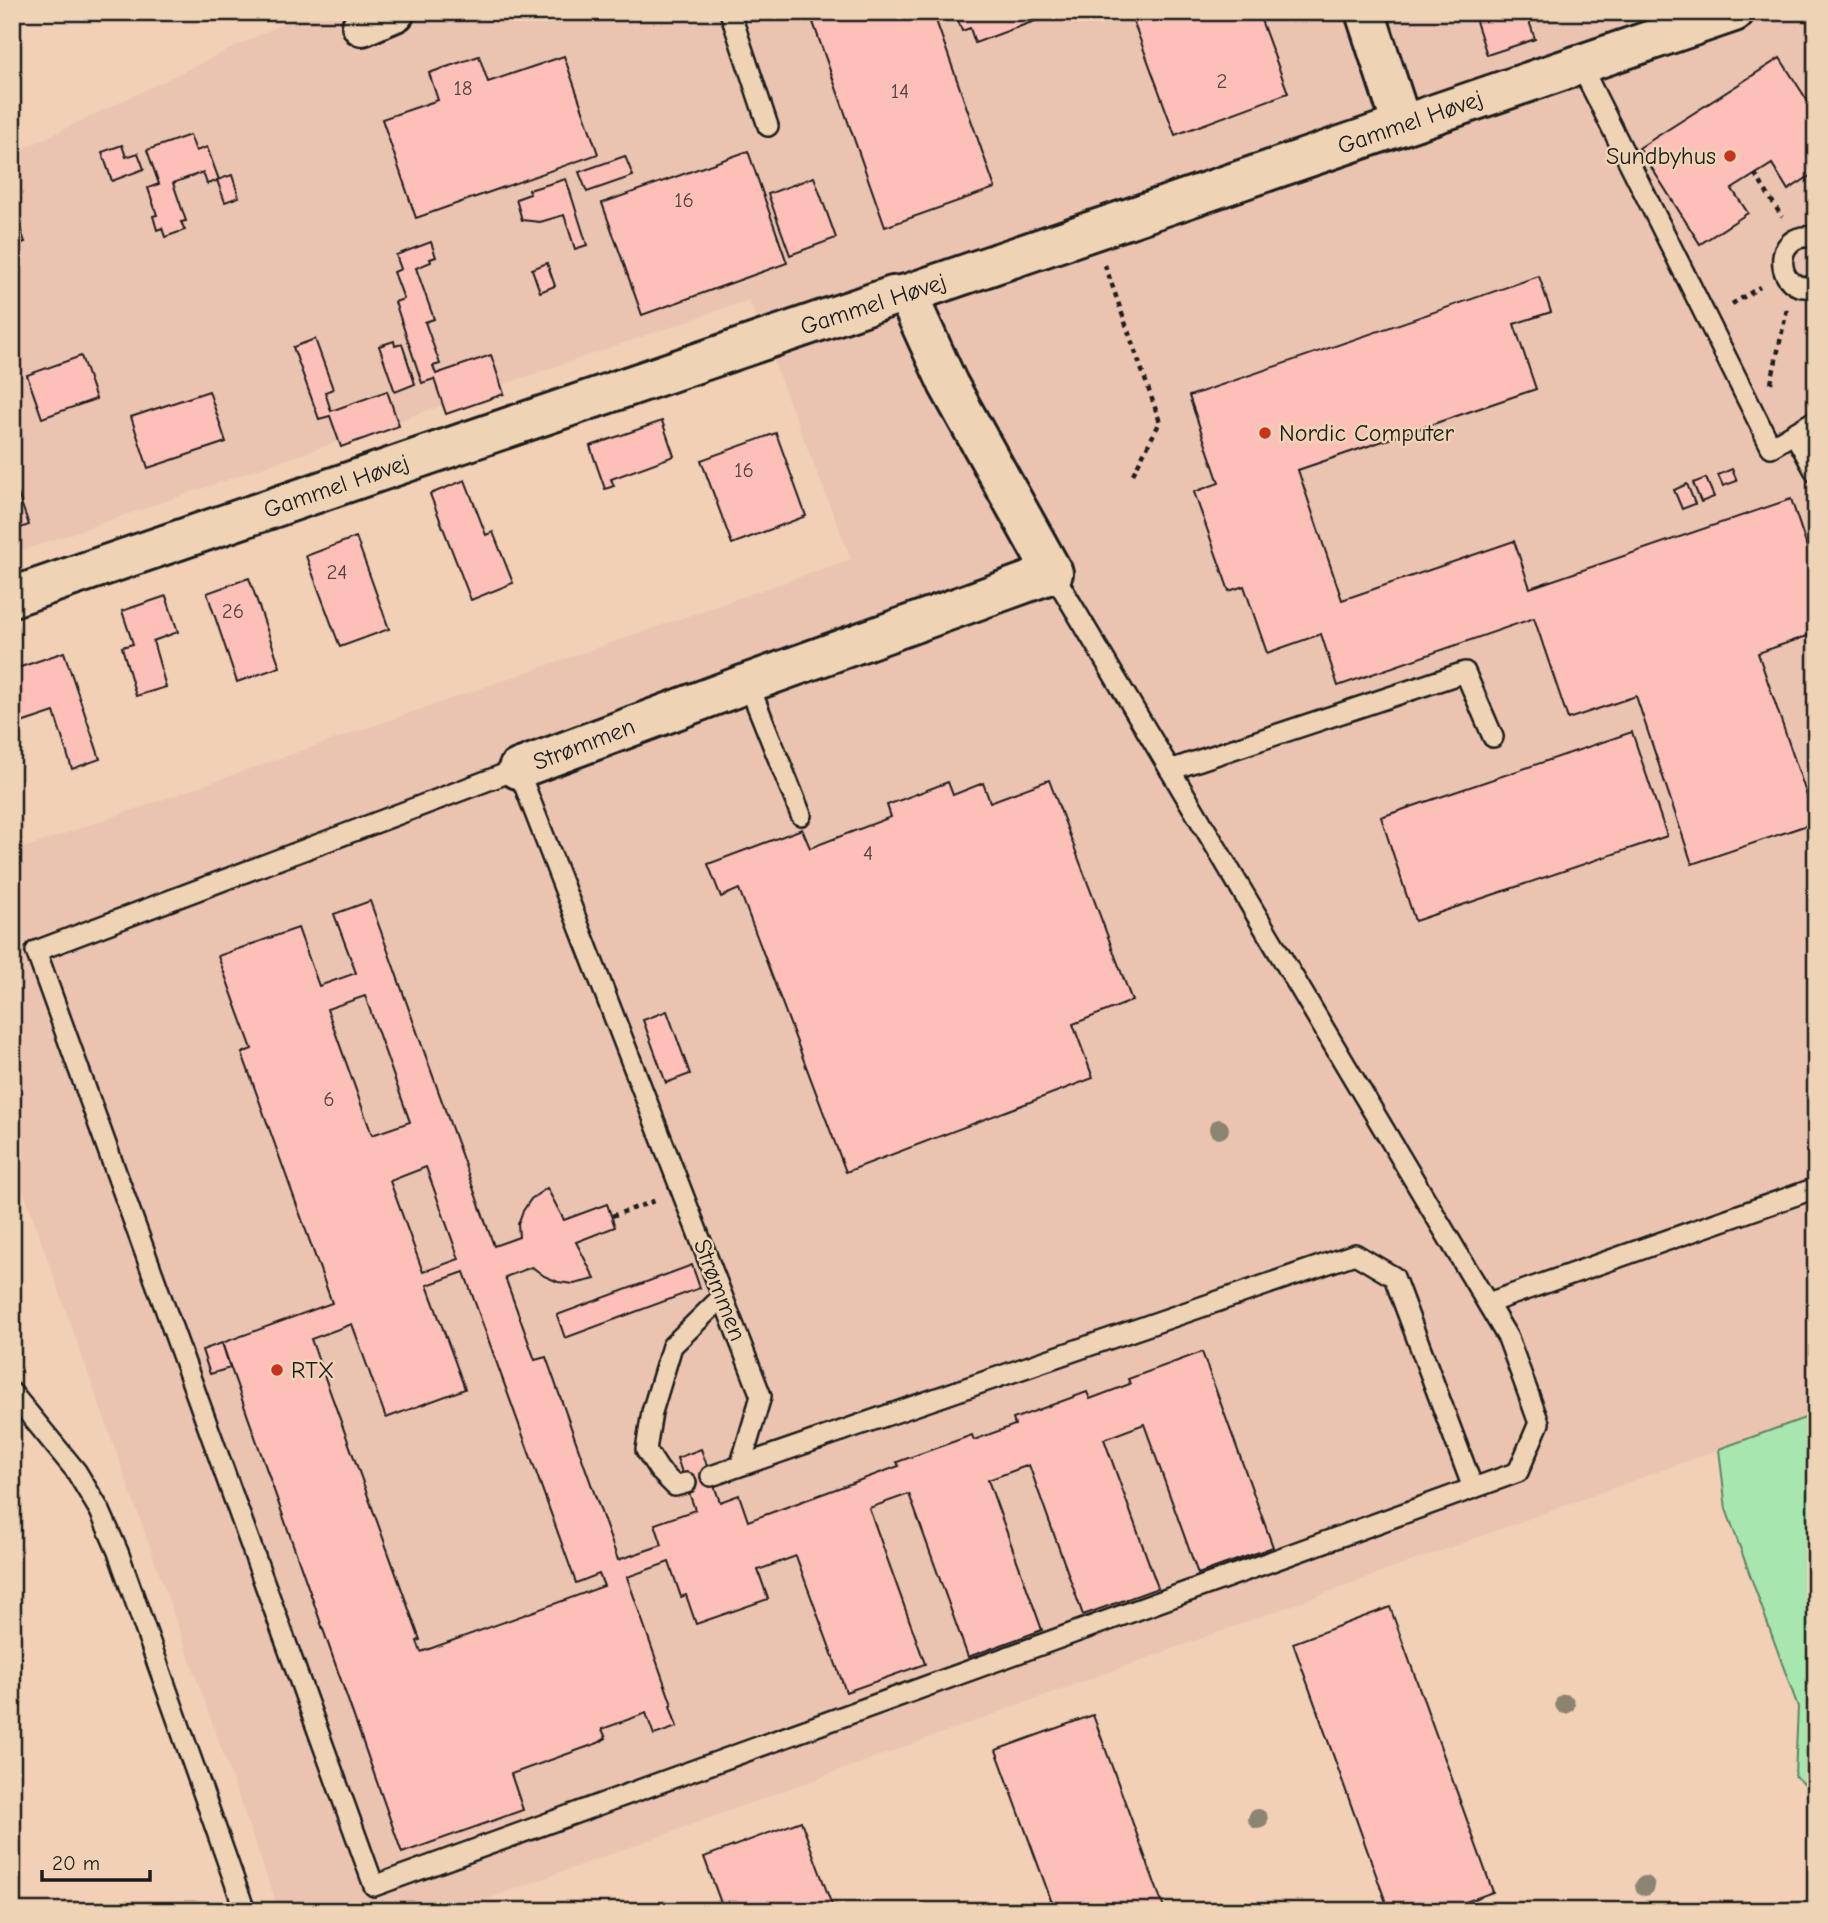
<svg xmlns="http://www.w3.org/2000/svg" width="1828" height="1923" font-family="'Comic Neue',sans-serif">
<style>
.built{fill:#ebc4b1}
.green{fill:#a7e7af;stroke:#628266;stroke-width:2}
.building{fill:#fcc0b9;stroke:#1c1c1c;stroke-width:2;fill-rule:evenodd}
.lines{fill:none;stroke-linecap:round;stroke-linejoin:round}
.service-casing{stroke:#1c1c1c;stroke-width:24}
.minor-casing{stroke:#1c1c1c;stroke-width:44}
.tertiary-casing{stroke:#1c1c1c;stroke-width:44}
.path{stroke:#1c1c1c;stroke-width:4.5;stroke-dasharray:5 5;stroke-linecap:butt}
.service{stroke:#eed4b5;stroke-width:19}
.minor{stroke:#eed4b5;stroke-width:38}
.tertiary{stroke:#eed4b5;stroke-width:38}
.tree{fill:#8b8471}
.poi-dot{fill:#c8321e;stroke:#eed4b5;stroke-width:2.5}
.labels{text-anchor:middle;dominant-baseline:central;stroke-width:5;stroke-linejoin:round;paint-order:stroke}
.number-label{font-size:21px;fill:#544543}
.street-label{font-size:24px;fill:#1c1c1c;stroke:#eed4b5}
.poi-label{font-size:24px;fill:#1c1c1c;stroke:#eed4b5;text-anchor:start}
</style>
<rect width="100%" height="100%" fill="#f1d0b6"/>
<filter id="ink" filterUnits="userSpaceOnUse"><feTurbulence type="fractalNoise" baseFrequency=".0143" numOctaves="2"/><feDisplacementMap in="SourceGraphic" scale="14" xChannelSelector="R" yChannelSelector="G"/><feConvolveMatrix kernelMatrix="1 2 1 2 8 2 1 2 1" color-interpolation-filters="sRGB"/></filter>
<g filter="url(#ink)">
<path class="built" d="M307,12H1816V1414L455,1911H279L12,1159V852L851,559L749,300L12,554V154Z"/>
<path class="green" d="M1816,1414V1794L1795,1776L1798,1707L1726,1509L1719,1449Z"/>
<g class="building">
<path d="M840,12H933L995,188L885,227L813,22Z"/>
<path d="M955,12H1059L975,43L970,28L962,31Z"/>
<path d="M1130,12H1258L1288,93L1175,135Z"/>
<path d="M1473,12H1526L1535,39L1487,55Z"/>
<path d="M479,56L488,82L564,56L598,154L416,218L382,119L438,100L429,73Z"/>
<path d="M1780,58L1816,114V172L1788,190L1772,164L1732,189L1748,213L1700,244L1639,148Z"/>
<path d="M190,135L196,151L207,147L219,180L207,184L203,172L173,183L186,221L181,222L185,230L165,237L162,228L157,230L153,216L157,215L148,188L159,184L147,150Z"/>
<path d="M122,145L126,157L138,153L144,169L112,181L102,152Z"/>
<path d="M748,151L787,263L642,315L602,203Z"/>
<path d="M625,156L633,176L587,192L579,172Z"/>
<path d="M232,175L239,197L225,202L217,180Z"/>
<path d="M814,177L836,238L790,255L768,194Z"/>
<path d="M566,179L587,245L575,249L564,215L540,222L522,220L516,199L530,194L529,190Z"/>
<path d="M12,206L25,242L12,246Z"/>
<path d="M431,242L436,257L430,259L431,262L416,268L434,319L425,322L440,364L433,366L436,374L491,355L504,394L446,414L434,379L422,383L395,302L404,299L394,272L401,269L396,255Z"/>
<path d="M547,263L555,286L540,292L532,269Z"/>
<path d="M1539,276L1551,312L1514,324L1536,389L1298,470L1342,600L1514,541L1530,588L1791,499L1816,574V633L1758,653L1816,822L1692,864L1636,696L1568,719L1534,618L1338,686L1321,634L1267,653L1244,586L1229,591L1194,492L1219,483L1189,396Z"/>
<path d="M315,339L333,389L325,392L331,411L387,391L399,426L341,447L330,416L319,419L293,347Z"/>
<path d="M394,341L395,346L402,344L415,384L395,392L379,346Z"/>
<path d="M81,356L96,399L42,418L27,375Z"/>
<path d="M209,391L226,442L148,468L131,417Z"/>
<path d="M662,421L674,456L611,479L614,486L605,489L590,446Z"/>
<path d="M776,433L806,516L732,544L701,460Z"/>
<path d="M1732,469L1737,481L1723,486L1718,475Z"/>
<path d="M12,477L29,525L12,531Z"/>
<path d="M1706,478L1714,497L1701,502L1693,483Z"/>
<path d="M465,480L486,535L493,532L513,583L471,600L430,494Z"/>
<path d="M1687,484L1695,504L1682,509L1674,490Z"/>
<path d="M356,537L389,629L340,647L306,556Z"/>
<path d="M249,578L280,667L237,682L207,593Z"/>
<path d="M166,596L178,632L153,641L166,687L136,696L122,647L133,644L122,611Z"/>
<path d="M64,652L100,759L72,769L54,712L12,726V670Z"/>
<path d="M1632,732L1667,836L1415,921L1381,817Z"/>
<path d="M1049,780L1132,1001L1073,1024L1093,1078L846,1172L739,889L721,897L708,864L802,829L810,848L891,817L887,805L948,782L953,795L983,783L990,802Z"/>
<path d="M370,901L494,1246L519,1237L518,1224L523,1211L531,1199L547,1188L564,1220L607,1204L615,1227L576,1242L595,1279L574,1284L558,1282L544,1276L532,1267L505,1277L535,1360L546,1357L618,1560L662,1545L655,1524L695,1510L677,1458L701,1449L720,1502L739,1495L748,1521L899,1466L897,1462L972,1435L974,1440L1015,1425L1013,1419L1087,1392L1090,1399L1130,1384L1128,1379L1202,1352L1273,1547L1198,1574L1144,1424L1104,1439L1158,1588L1083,1615L1029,1465L988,1480L1042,1630L968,1657L909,1494L869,1508L925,1664L846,1692L796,1556L758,1570L768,1599L696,1624L686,1595L681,1597L669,1562L627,1577L672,1705L670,1706L677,1727L654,1735L646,1713L602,1729L606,1738L598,1743L511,1774L523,1810L402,1853L222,1343L332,1303L242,1053L252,1049L218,956L298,928L319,986L356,973L334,914ZM365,996L410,1122L372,1135L327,1009ZM426,1167L459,1259L423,1272L390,1181ZM464,1272L576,1583L599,1574L604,1586L421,1652L417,1641L420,1640L311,1339L352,1324L386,1418L465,1389L427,1285Z"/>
<path d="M667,1011L690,1074L666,1083L643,1020Z"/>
<path d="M692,1265L700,1288L565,1338L557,1315Z"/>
<path d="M222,1343L230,1368L210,1374L202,1350Z"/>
<path d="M1390,1607L1493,1892L1441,1911H1389L1293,1643Z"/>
<path d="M1093,1715L1165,1911H1055L996,1750Z"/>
<path d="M801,1821L834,1911H724L704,1857Z"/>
</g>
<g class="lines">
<defs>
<g id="service">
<path d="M730,12L768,126"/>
<path d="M1580,64L1771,447L1816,420"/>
<path d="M1816,238C1771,227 1772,297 1816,286"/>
<path d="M1794,433L1816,473"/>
<path d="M748,683L801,815"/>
<path d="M1170,770L1465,672L1493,737"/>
<path d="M1488,1303L1816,1188"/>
<path d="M12,1393L76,1471L100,1511L118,1552L245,1911"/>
<path d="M741,1464L761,1396L518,769L36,951L374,1886L1518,1472L1539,1423L1508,1338L1053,573"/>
<path d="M711,1476L1355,1254L1394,1277L1473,1488"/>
<path d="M686,1483L675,1486L659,1470L646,1450L652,1412L672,1346L722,1297"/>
</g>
<g id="minor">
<path d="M1365,12L1402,125"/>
<path d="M362,26L395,12"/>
<path d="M518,769L748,683L1053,573L948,384L907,294"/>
</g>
<path id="tertiary" d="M12,597L893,296L907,294L1734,12"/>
</defs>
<use href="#service" class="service-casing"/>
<use href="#minor" class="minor-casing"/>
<use href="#tertiary" class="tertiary-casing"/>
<g class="path">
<path d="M1755,174L1782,217"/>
<path d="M1105,265L1160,422L1132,476"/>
<path d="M1732,304L1760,287"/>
<path d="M1771,383L1787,309"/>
<path d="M612,1216L657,1200"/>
<path d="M1444,1909L1445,1911"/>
</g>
<use href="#service" class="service"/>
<use href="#minor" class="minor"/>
<use href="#tertiary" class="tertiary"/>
</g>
<g class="tree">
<circle cx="1219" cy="1129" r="10"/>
<circle cx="1565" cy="1704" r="10"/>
<circle cx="1258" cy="1819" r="10"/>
<circle cx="1645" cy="1886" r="10"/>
</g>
</g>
<g class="poi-dot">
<circle cx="1730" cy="156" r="7"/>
<circle cx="1265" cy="433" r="7"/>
<circle cx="277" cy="1370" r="7"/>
</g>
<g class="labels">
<g class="number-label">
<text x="1222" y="81">2</text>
<text x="463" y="88">18</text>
<text x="900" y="91">14</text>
<text x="684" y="200">16</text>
<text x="744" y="470">16</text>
<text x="337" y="572">24</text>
<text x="233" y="611">26</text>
<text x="868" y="853">4</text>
<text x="329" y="1099">6</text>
</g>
<g class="street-label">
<text transform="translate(1410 122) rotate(-19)">Gammel Høvej</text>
<text transform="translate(873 304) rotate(-18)">Gammel Høvej</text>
<text transform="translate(336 486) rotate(-19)">Gammel Høvej</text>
<text transform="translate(584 744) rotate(-21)">Strømmen</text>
<text transform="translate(720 1290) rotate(69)">Strømmen</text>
</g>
<g class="poi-label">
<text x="1716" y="156" text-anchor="end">Sundbyhus</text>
<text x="1279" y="433">Nordic Computer</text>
<text x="291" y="1370">RTX</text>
</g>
</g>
<rect width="1828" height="1923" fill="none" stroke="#eed4b5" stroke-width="42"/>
<rect x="21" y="21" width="1786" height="1881" fill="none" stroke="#1c1c1c" stroke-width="2.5" filter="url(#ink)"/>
<path d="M42 1870v10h108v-10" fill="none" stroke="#1c1c1c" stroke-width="3.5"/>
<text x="52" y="1870" font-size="21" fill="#1c1c1c" stroke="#eed4b5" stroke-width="5" paint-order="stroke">20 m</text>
</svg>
